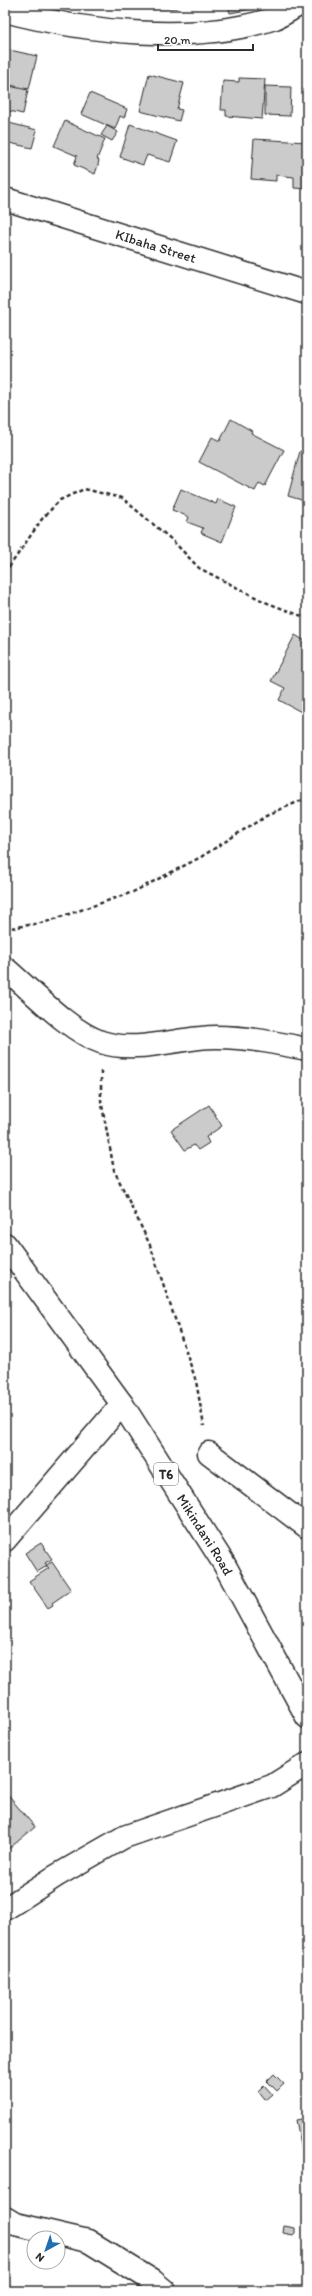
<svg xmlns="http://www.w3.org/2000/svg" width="312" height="2296" font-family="Itim,sans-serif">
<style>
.building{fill:#cbcbcb;stroke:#2b2b2b}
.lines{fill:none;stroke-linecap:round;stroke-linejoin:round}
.minor-casing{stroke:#2b2b2b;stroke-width:25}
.trunk-casing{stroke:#2b2b2b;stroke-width:25}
.path{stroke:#2b2b2b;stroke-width:2.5;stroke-dasharray:4 3;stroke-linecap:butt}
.minor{stroke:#fff;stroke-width:22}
.trunk{stroke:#fff;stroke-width:22}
.labels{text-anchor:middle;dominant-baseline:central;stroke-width:3;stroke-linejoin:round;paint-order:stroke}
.shield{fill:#fff;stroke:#6b6b6b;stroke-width:1}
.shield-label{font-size:13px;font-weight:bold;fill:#2b2b2b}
.street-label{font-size:14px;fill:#2b2b2b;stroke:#fff}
</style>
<rect width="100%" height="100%" fill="#fff"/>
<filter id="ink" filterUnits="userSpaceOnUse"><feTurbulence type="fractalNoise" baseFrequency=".025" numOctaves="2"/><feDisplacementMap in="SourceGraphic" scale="8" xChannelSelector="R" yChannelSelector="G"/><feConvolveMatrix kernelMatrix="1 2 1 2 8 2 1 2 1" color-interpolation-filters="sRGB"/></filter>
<g filter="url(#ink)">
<g class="building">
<path d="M153,5H177V8L153,9Z"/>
<path d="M228,5H251L252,9L230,13Z"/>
<path d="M5,49L37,56L29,89L5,84Z"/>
<path d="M149,74L184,83L177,109L182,110L179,121L140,111Z"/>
<path d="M239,78L265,79L262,119L226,116V110H221L223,81L239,82Z"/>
<path d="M9,86L28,90L23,114L5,110Z"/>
<path d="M265,86L291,87L290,116L265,115Z"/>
<path d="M90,93L127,109L124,118L120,116L115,129L81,114Z"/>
<path d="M65,121L105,139L97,159L99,160L98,165L95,174L74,165L77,156L54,146Z"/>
<path d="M5,122L37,130L32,148L5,142Z"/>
<path d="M130,124L177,141L170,162L147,155L143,165L120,157Z"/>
<path d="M107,126L118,132L112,141L101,135Z"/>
<path d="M254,139L307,142V189L294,188V177L276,175V181L251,179Z"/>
<path d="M231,419L252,431L251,433L284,450L265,486L259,483L255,491L199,462L212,437L220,441Z"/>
<path d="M305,435L307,436V448L302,447Z"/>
<path d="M300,451L307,453V492L305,501L288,496Z"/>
<path d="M181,489L216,504L218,499L236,507L222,542L201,533L203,528L187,522L189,517L172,510Z"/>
<path d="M295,635L307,642V709L305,714L279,700L285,688L271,681Z"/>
<path d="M209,1105L222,1126L206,1137L209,1143L198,1150L194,1145L185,1150L171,1130Z"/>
<path d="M41,1543L52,1559L45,1563L47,1566L37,1572L25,1553Z"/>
<path d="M52,1562L71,1590L52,1603L53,1605L48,1608L29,1581L49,1568L46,1565Z"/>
<path d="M5,1792L35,1827L5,1852Z"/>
<path d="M274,2074L284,2084L277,2091L267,2081Z"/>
<path d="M264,2085L272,2094L265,2100L258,2091Z"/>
<path d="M307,2118V2160L304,2161L296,2120Z"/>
<path d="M284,2226L295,2228V2233L293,2235L283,2233Z"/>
</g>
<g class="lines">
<defs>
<g id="minor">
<path d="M5,11C85,32 195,45 275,18C283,15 291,9 299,5"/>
<path id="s1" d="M5,199L307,293"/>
<path d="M5,968C32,991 69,1031 101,1042C137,1054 179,1037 216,1037C247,1037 277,1043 307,1049"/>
<path d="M209,1453L307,1527"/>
<path d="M5,1540L122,1404"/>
<path d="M5,1909L56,1876L124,1837L272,1786L307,1764"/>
<path d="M5,2218L15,2224L88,2241L153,2281L165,2291"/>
</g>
<g id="trunk">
<path id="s2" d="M5,1244L122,1404L223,1562L307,1717"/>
</g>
</defs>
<use href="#minor" class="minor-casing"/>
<use href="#trunk" class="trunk-casing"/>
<g class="path">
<path d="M5,573L42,519L60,500L84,489L122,498L172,540L199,568L265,602L307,618"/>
<path d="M5,929L46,922L133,892L201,857L267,815L307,798"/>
<path d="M101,1071V1100L114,1170L150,1245L196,1381L204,1426"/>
</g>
<use href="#minor" class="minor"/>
<use href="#trunk" class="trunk"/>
</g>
</g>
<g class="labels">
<rect class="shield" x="154" y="1463" width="24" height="22" rx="3"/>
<g class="shield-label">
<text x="166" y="1474">T6</text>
</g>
<g class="street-label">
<text stroke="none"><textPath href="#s1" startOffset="158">KIbaha Street</textPath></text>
<text stroke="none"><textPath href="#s2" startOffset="353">Mikindani Road</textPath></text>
</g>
</g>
<rect width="312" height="2296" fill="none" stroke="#fff" stroke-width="20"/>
<rect x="10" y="10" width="292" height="2276" fill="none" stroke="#2b2b2b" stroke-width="1.5" filter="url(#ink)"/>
<g transform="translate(46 2250) rotate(220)"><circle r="19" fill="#ffffff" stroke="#aaaaaa"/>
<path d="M0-3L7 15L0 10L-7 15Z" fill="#1f6fb2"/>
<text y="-6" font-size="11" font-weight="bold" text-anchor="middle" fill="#2b2b2b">N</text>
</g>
<path d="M158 44v6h95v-6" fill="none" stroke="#2b2b2b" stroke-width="2"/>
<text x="164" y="44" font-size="12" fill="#2b2b2b" stroke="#ffffff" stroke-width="3" paint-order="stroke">20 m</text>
</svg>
